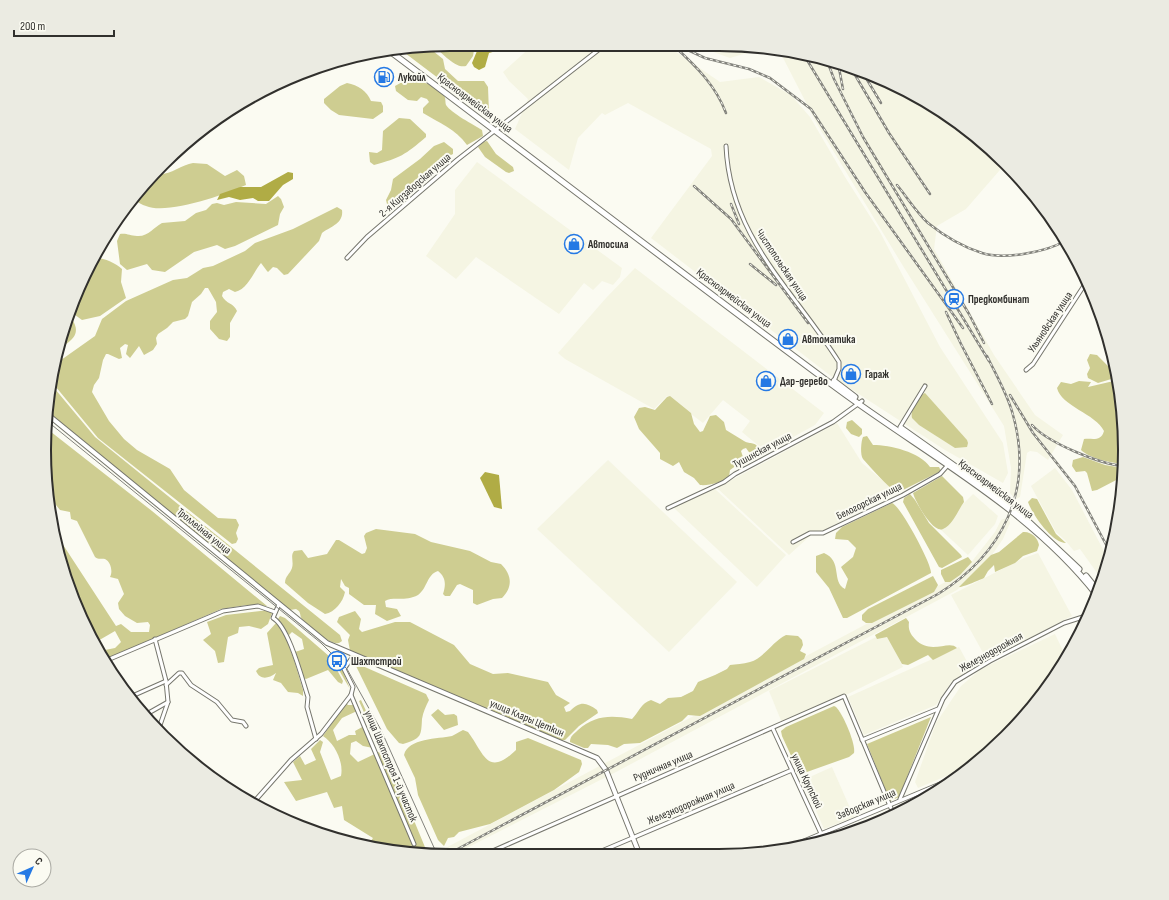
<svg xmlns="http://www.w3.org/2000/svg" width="1169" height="900" font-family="'Sofia Sans Condensed',sans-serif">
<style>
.built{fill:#f5f5e3}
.green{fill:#cecd91}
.water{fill:#b0ac45}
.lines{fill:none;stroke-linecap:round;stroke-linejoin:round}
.minor-casing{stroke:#76766d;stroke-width:5}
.tertiary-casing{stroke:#76766d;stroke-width:6}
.primary-casing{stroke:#76766d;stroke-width:7}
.minor{stroke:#fff;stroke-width:3}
.tertiary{stroke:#fff;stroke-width:4}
.primary{stroke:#fff;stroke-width:5}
.tram{stroke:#83837d;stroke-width:1}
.rail-casing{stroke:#83837d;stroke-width:2.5}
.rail{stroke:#fbfbf2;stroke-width:1;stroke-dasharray:3;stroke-linecap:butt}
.labels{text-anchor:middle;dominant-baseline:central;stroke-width:4;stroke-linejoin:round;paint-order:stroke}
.poi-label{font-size:11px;font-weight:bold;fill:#31302d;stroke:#fbfbf2;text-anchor:start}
.street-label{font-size:11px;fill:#31302d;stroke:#fbfbf2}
.rim{fill:none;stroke:#31302d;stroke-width:2}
</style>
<rect width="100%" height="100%" fill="#fbfbf2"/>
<g class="built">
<path d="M534,44L666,45L720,82L759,77L791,95L810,117L845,177L880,232L940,347L1003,443L1008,473L1003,483L945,450L831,376L651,238L712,156L711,149L628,103L605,115L602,113L578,138L569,170L515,129L528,99L509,81L503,72Z"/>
<path d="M694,45H740L747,53L730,58Z"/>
<path d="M779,50L824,58L899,86L966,128L1006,163L966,209L937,226L934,249L994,355L1035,415L1063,435L1048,460L1037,452L1030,451L1027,453L1020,497L1016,499L1009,519L1010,523L1003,539L983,568L957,590L616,772L459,852H438L951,579L973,560L995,532L1001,520L1006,518L1014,498L1010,493L1011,468L1004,426L903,266L817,124Z"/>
<path d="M477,162L622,268L620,277L613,285L602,281L593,290L584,283L559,314L476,257L456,279L426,256L455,214V190Z"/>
<path d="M635,268L824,413L815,425L766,452L742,432L750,421L723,400L703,423L667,396L654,409L565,359L558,353L606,298Z"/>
<path d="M837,423L862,463L888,485L894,494L826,529L811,535L789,555L717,488Z"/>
<path d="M608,460L737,582L669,652L537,529Z"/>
<path d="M1055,468L1072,490L1108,559L1103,575L1100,577L1080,549L1074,551L1065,540L1056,532L1031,486Z"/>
<path d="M715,489L786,555L757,587L673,507Z"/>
<path d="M973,494L998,516L995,524L968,555L939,528Z"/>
<path d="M1038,553L1072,616L987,660L951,595L1024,558Z"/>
<path d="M886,632L903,667L848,694L782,723L769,691Z"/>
<path d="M1055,634L1066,657L1056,676L1006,737L970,766L918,788L915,782L936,723L961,686L981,669Z"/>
<path d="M959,647L971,669L952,681L936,705L864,735L848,697Z"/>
<path d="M832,767L854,817L824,829L803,780Z"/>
</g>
<g class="green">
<path d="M452,44L451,47L452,49L470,46L474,50L473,56L466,66C454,69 442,51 432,46Z"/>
<path d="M428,47L443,59L445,69L458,81H484L488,87L489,113L483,112L401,50Z"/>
<path d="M404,81C418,80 435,83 444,96C446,98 445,102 446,105C451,113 474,125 482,130L483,136L467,145C456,129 439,123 423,113V108L429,102L427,99L421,97L417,101L408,100L396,91L395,86Z"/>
<path d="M347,83C358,85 367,91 371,101L381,102L383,106V112L373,119L339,115L331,110L324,103V99L340,86Z"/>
<path d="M399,118L410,119L426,134V137C405,155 400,158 374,165L370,162L369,152L377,153L382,150L383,131Z"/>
<path d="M487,141L496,154L513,167L514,171L509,173L506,172L485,157L478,147L483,142Z"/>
<path d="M444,142L453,149V154L447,157L428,180L408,193L394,208H388L386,200L391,190L393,179L420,159L434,146Z"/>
<path d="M193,163L207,164L225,176L237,170L244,176L246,185C224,195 167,215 146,206C142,205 138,202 135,200L156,172L157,174C169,176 181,165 193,163Z"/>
<path d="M278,196L281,199L284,207L280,214L278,225L235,246L225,249L217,245L194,252L165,272L152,270L147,264L127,270L120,264L117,241L120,234C127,233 130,236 137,236C148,237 154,227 162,223L185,221L196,213L206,210L212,204L217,203L224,205L236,202L266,204Z"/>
<path d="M337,207L342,210C344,224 329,227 322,233L319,241L288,274L284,275L277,268L273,267L268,272L267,271L261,263C254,271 248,289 235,292L229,289L223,292L222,296C226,304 234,303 237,311L230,323V337L227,341L219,339L210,329V321L217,312L216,302L208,288H205L201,294L192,302L188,316L185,319L173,322L167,328L158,334L156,338L157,344L153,350L144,355L139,346L130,358L126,354L128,345L125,344L120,348L122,358L119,359L108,354H106L103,360L99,378L94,385L92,392L109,421L124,439L137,450L170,469L184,490L218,518L236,519L239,525L236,533L238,539L236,543L232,544L98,438L51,381L54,365L95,336L102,319L126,301L173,280L187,278L203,268L213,266L245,251L255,243L293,229Z"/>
<path d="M94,258C103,257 116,263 122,269L121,282L126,298L100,316L82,320L71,312Z"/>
<path d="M70,316C83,334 73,340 57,350Z"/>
<path d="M1090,354L1097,355L1108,366L1115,365L1118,377L1098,383L1088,378L1087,374L1090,368L1087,360Z"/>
<path d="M1118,380L1125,450L1124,464C1111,463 1089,458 1081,450L1084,439C1093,438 1101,442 1104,431C1096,414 1061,406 1057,388L1061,382L1071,384L1079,381L1091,382L1088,387Z"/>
<path d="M50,383L95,437L340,635L342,641L339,643C330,645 307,627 302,619C299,615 302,612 296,609L290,610L50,414L47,411Z"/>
<path d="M925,393L967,440L968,443L967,447L955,448L919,425L912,418C910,411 917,396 925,393Z"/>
<path d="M670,396L691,413L694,424L700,432L703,431L710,416L716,415L724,422L726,430C732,434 738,437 744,441C751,445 755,440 760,451L759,453L751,455L746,448L743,449L741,451L744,460L730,470L729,477C722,482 709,486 700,485L694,478L684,472L679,462L673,466L660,459V453L639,429L634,417L639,408L645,407L655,410L667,397Z"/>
<path d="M852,420L862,429V434L859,437L851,434L846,428L847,422Z"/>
<path d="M46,428L152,511L267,606L247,605L221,609L105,660L100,651L115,648L121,642L115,631L96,642L65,580L56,534L116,626L121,624L131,632H149L150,625L148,622L137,623L125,616L119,609L118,603L124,594L118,579L110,577C113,572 111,562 105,559C101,558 99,560 95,557L77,521L71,519L70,512L60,510L52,500L49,487L47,485L45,476Z"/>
<path d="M867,436L873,445C890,445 920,452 930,467H939L941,471L897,493C885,484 873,470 863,459C860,455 861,441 863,437Z"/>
<path d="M1083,457L1105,465L1123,468L1122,477L1097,490L1092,491L1087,473L1085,471L1076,472L1072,466L1073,460Z"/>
<path d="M942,476L963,497L964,502C958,510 953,525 943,529C933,534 915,501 913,493Z"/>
<path d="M910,494L915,500L929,523L961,555L962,557L942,568L939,567L903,502L904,498Z"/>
<path d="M1032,498L1037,499L1056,534L1066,543C1052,543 1032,514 1028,502Z"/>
<path d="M892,503C900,505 932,564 931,573L847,618H843L829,588L816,572V556L824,553C843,561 831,582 845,589L848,579L841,567L853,557L856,548L848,540L835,539L836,533L842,527Z"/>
<path d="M376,529L415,534L431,542L470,551L491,562L501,564C512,575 513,587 502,598L493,599L477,605L473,603V590L460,584L457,585L450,596H445L443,594C446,585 446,577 438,571C427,574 427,589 418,595C405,602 393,596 385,601L386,607L397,609L401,616L387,621L375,614L376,605H364L349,594V588L345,586L341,579L340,587L345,592C343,602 335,612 325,614L308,603L285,583C285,576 290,574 292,568C294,561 290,556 294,551L302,550L308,558L327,554L336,540H339L362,554L365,553L367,548L364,536L366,533Z"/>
<path d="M1023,532C1031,531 1038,538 1039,545L1037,551L1023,556L1015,563L995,572L994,565L988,571L984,578C982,579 961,588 959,587L991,555L999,552Z"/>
<path d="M968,557L972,562L960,575L950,582H945L941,574V570Z"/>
<path d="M933,576L938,585L934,592L872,623H866L862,620V615L868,609Z"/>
<path d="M269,610L272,613L268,624L261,629L249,626L239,627L238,633L228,637L224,662L218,663L215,651L203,640L211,634L207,622L226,615Z"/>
<path d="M355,611L361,619L359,629L362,632L395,622H410L454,645L470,664L493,674L508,673L548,682L556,695L570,703L564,707L566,712L570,711C580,701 586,702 597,710L598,713L579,726L565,740H561L350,651L348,640L350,635L337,622L339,617Z"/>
<path d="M280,616L285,618L330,657L343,681L342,684L338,682L328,670L306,679L303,678L295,652L304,649L302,639L292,632L289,635L278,619Z"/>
<path d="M906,618L909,622C908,629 910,634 915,639C931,656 949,639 957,648L933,660L928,655L908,665L902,664L887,637L877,639L875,635Z"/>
<path d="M276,623C286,629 299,676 303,690V696L298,693L288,692L281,683L273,680L276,673C268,679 260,680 256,671L259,668L273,665L267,633Z"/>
<path d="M786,635L798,636L802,640L803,645L800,651L806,654L804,659L700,716L688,715L682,721L640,743L624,744L617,748L608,745L591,744L588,748H584L570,742C570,736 574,734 578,730C595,715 611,715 632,719C639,712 641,703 651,700L660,704L668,698L681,697L693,691L698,682L715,675L727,669L730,665C736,664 743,664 750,662C764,658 773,641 786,635Z"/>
<path d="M336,664L343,671L350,689L336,665Z"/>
<path d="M358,664L426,694L429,700C426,706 423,712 422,719C421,736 422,738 403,744L399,743L387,729L356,666Z"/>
<path d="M361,700L389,760L427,852H397L368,845L373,838L344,820L342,806L334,808L327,792L296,801L284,782L302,780L293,762L300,756L305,765L316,760L311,749L320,740L323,742L320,752L331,780L341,776C344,761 334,743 323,736L346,703L348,705H354L357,711L342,718L333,730L337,741L349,735H356L355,731L364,726L373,748L363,746L356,741L351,743L350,754L358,762L381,751L359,701Z"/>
<path d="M834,706L836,707C843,714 856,744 854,753L849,757L804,773H799L782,736L781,731L786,727Z"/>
<path d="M438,709L445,715L454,714L457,716L458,725L444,730L431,715Z"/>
<path d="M931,717L899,797L890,801L867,744Z"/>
<path d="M463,730L468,732C484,753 487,778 516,750V742L528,738L581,760L582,764L579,772L554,790L490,824L459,832L454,837L448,838L444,846L438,840L418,795L415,778L404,755C408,738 438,739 452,736C456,734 459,732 463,730Z"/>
</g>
<g class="water">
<path d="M476,44H499L496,51L489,53L485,67L479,70L474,67L472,63L477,51L475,47Z"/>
<path d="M288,172L293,173V179L283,185L269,201H258L253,198L240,200L229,197L217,200L220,194L240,187H261Z"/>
<path d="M485,472L499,475L502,509L494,507L480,478Z"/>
</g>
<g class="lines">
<defs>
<g id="minor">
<path d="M726,146C730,238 793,289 839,362V369L834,381"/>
<path d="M347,258L367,237L457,160L606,44"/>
<path d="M1026,370L1033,364L1087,281"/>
<path d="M900,427L925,386"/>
<path d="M668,508L724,482L735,474L833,422L862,401"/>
<path d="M793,542L810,533H823L903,495L940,474L948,465"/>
<path d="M279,604L273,618C289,627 302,679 308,697L307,707L316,739"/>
<path d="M155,639L166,681L168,702L158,731"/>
<path d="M105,661L223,611L258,606L275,612"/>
<path d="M166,685L179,673H182L191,685L217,702L232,720L243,722L246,726"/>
<path d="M351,695L414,844"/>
<path d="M130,697L166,681"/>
<path d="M145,715L168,702"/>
<path d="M773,729L824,840"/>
<path d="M862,740L938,709"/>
<path d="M900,799L943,699L955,682L990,661L1064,623L1089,615"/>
<path d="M253,803L291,760L321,734L351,695L353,687L344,669L354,655"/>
<path d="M780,851L959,776"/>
<path d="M488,853L844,696L893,813"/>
<path d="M597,853L792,770"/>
</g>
<path id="tertiary" d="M47,414L327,643L597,758L606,770L639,853"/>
<g id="primary">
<path d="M391,52C540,164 688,278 838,389C927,455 1028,507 1097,595"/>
<path d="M834,381L855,397"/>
<path d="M901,428L1014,508L1079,569"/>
<path d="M1086,576L1098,591"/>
</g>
</defs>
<use href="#minor" class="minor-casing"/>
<use href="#tertiary" class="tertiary-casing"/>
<use href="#primary" class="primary-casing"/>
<use href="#minor" class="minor"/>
<use href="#tertiary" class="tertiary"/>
<use href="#primary" class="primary"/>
<path class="tram" d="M47,421L321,643L347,669L381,730L436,852"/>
<defs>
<g id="rail">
<path d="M677,45L705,58L749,69L770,78L811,109L865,192L963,328"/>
<path d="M675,47C696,66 716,86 726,113"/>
<path d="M804,55L989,361"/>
<path d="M826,58L834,79L863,137L969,314L984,343"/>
<path d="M838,63L843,89"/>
<path d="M851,68L889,133L930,194"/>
<path d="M863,73L881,103"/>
<path d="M897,185C907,197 916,212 928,223C943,235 963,247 982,253C1004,260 1046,252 1065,241"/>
<path d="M694,186L731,219L808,323"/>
<path d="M731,204L739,224"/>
<path d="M750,264L776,285"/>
<path d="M946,312L961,344L992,404"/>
<path d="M1010,395L1033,433L1075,486L1110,552"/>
<path d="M1032,425C1048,443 1100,464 1123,466"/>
<path d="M450,853L938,594C1003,554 1034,490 1013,415C1008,395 996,375 987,356"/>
</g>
</defs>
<use href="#rail" class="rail-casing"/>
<use href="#rail" class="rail"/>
</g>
<defs>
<symbol id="fuel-ring" viewBox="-11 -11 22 22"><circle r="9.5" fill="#fbfbf2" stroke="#2579e4" stroke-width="1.5"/><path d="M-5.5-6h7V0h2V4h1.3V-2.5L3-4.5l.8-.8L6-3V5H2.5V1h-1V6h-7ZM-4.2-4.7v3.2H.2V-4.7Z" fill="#2579e4"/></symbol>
<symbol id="shop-ring" viewBox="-11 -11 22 22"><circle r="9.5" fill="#fbfbf2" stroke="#2579e4" stroke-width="1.5"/><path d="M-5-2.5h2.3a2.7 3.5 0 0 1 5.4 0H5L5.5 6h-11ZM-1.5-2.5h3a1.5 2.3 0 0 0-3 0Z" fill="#2579e4"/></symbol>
<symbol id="station-ring" viewBox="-11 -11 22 22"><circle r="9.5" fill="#fbfbf2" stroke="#2579e4" stroke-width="1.5"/><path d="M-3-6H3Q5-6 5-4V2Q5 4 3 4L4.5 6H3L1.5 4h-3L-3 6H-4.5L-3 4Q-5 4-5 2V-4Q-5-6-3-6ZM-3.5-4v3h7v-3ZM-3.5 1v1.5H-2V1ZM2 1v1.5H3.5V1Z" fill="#2579e4"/></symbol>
<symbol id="bus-ring" viewBox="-11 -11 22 22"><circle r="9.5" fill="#fbfbf2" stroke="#2579e4" stroke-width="1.5"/><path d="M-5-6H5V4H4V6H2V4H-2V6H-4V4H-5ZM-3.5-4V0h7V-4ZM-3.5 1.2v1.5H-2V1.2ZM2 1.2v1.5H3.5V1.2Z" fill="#2579e4"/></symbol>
</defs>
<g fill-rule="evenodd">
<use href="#fuel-ring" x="373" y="66" width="22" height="22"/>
<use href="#shop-ring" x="563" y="233" width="22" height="22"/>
<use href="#station-ring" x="943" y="288" width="22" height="22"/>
<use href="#shop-ring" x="777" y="328" width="22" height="22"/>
<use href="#shop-ring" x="840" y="363" width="22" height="22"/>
<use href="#shop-ring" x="755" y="370" width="22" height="22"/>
<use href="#bus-ring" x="326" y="650" width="22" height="22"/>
</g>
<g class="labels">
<g class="poi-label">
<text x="398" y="77">Лукойл</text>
<text x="588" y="244">Автосила</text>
<text x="968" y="299">Предкомбинат</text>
<text x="802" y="339">Автоматика</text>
<text x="865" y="374">Гараж</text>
<text x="780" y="381">Дар-дерево</text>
<text x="351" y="661">Шахтстрой</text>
</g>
<g class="street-label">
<text transform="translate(475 103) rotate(37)">Красноармейская улица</text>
<text transform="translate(415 185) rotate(-41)">2-я Кирзаводская улица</text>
<text transform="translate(782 265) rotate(56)">Чистопольская улица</text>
<text transform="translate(734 298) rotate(37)">Красноармейская улица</text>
<text transform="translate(1050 322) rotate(-56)">Ульяновская улица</text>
<text transform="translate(762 450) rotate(-28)">Тушинская улица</text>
<text transform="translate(996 489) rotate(37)">Красноармейская улица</text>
<text transform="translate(869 501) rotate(-26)">Белогорская улица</text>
<text transform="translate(204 531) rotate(39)">Троллейная улица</text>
<text transform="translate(991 652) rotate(-29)">Железнодорожная</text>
<text transform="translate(527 718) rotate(23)">улица Клары Цеткин</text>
<text transform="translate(391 766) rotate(67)">улица Шахтстроя 1-й участок</text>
<text transform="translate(663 766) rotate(-23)">Рудничная улица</text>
<text transform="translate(807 781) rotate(65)">улица Крупской</text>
<text transform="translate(691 803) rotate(-23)">Железнодорожная улица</text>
<text transform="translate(866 804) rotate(-23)">Заводская улица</text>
</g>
</g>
<path d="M0 0H1169V900H0ZM450 51H719A399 399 0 0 1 1118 450V450A399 399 0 0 1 719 849H450A399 399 0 0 1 51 450V450A399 399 0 0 1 450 51Z" fill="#ebebe2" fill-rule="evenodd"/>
<path class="rim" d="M450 51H719A399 399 0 0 1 1118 450V450A399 399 0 0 1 719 849H450A399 399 0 0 1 51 450V450A399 399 0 0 1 450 51Z"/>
<g transform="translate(32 868) rotate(45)"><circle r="19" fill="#fbfbf2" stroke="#aaaaa3"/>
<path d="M0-3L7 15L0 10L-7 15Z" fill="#2579e4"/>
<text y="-6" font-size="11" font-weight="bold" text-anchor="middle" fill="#31302d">С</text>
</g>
<path d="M14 30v6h100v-6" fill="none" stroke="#31302d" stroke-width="2"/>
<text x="20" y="30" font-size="12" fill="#31302d" stroke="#fbfbf2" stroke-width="3" paint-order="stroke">200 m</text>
</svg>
